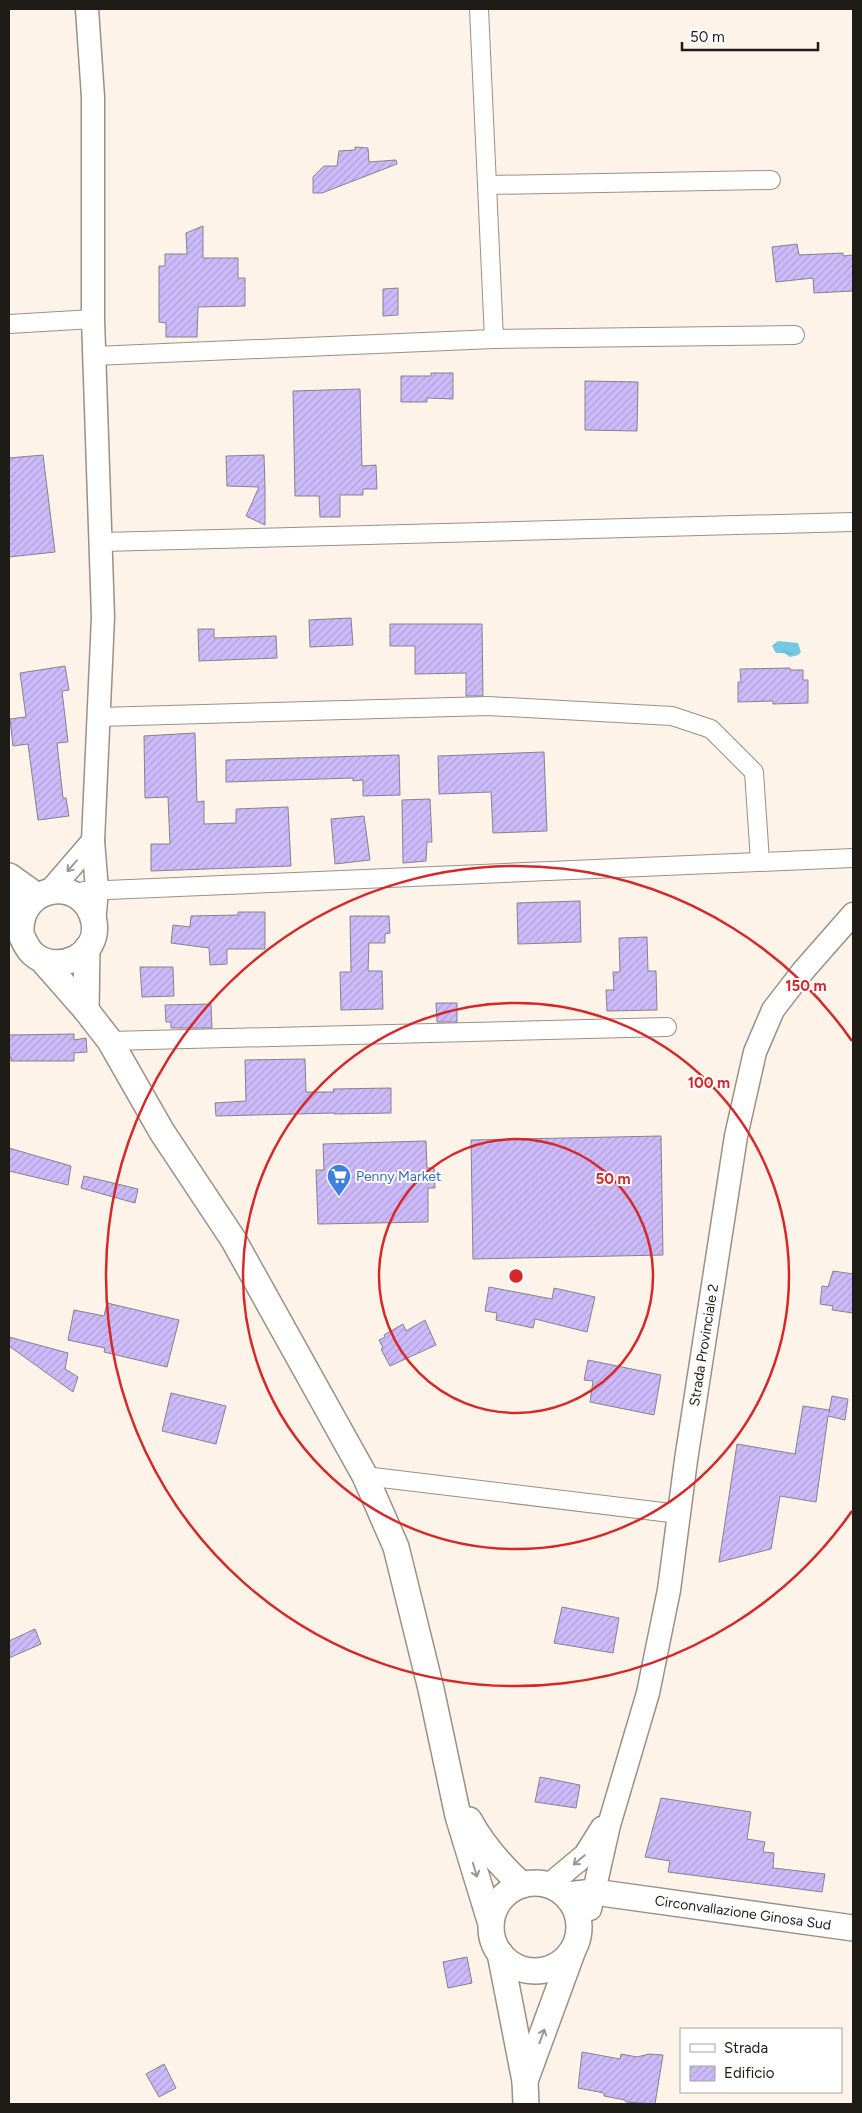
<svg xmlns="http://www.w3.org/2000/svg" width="862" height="2113" font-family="Figtree,sans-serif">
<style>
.water{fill:url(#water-ripples)}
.building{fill:url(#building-hatch);stroke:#85828e}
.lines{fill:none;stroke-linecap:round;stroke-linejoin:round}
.minor-casing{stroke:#9a9086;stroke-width:20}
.tertiary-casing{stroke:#9a9086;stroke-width:25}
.secondary-casing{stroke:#9a9086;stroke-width:28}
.minor{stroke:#fff;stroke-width:18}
.tertiary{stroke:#fff;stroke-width:22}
.secondary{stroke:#fff;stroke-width:25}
.oneway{stroke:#9a9897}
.ring{fill:none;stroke:#d62828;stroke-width:2.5}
.labels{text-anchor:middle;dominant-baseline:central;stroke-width:4;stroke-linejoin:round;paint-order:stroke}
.shop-label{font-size:14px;fill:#366cbe;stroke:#fff;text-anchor:start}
.street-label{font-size:14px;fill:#1f1b17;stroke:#fff}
.centre{fill:#d62828;stroke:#fff;stroke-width:2.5}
.ring-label{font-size:15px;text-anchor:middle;font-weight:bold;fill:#d62828;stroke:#fff;stroke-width:4;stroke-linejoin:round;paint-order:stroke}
</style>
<defs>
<pattern id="water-ripples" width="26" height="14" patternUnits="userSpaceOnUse" patternTransform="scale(1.25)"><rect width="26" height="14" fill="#75c8e2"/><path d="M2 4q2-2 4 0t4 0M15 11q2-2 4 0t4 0" fill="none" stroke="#65abc1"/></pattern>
<pattern id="building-hatch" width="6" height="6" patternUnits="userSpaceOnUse" patternTransform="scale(1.25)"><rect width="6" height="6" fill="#ccbaf9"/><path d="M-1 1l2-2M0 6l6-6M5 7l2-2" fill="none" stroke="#af9fd5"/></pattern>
</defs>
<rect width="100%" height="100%" fill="#fef3e8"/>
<path class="water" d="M778,641L798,643L801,652L798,655L790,657L784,653H776L772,646Z"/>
<g class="building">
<path d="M355,147L368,148L369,162L396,160L397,164L322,193H313V177L324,166H337L339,151L355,150Z"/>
<path d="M203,226V258H238V278H245V306L198,307L197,337H166V323L159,322V266H165V254H187L186,233Z"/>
<path d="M797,244L799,255L843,253V256L853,255V291L814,293L813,278L776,282L772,247Z"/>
<path d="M398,288V315L383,316V289Z"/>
<path d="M431,373H453V399L427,398V402H401V376H431Z"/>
<path d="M585,381L638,382L637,431L585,430Z"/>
<path d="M360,389L362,466L376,465L377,489H363V495H340V517H320L319,496H295L293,391Z"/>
<path d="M43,455L55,552L9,557V458Z"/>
<path d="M264,455L265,486V525L246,516L259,487L227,486L226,456Z"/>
<path d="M351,618L353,645L310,647L309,620Z"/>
<path d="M390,624H482L483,696H466V673L415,674V646H390Z"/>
<path d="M198,629H214V638L276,636L277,658L199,661Z"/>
<path d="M65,666L69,690L62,691L68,742L57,743L63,798H66L69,816L38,820L28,744L13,746L10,719L26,717L20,673Z"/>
<path d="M790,668V670H803V680H808V703L773,704V701L738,702V682H741L740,669Z"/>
<path d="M195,733L197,802L204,801V824L236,823V809L288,807L291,866L151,871V844H170L168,797L145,798L144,736Z"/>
<path d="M544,752L547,831L493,833L491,792L439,794L438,756Z"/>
<path d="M399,755L400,795L363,796V780L353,781V778L226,782V760Z"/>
<path d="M430,799L432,842H427L426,861L403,863L402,800Z"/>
<path d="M364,816L370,860L335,864L331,819Z"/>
<path d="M580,901L581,942L518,944L517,903Z"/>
<path d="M238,912H265V949H227V964L210,965L209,948L171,943L173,925L190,927L191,916L238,915Z"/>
<path d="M350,916H389L390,933L385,934V943H369L368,971H382L383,1009L341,1010L340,972H351Z"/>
<path d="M647,937L648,971H656L657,1010L607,1011L606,990H614L613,972H620L619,938Z"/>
<path d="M140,967H173L174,996L142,997Z"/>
<path d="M436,1003H457V1022H437Z"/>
<path d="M211,1004L212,1028H171V1022H166L165,1005Z"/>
<path d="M74,1034V1040L86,1038L87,1052L74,1053V1061H11V1057H9V1035Z"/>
<path d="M305,1059L306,1092H334L333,1089L391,1088V1113L334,1114V1113L216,1116L215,1103L246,1101L245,1060Z"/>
<path d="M661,1136L663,1255L473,1259L471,1140Z"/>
<path d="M426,1141L427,1168H434L435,1188H428V1222L318,1224L316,1170H324L323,1144Z"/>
<path d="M9,1148L71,1166L68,1185L9,1171Z"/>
<path d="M84,1176L138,1189L135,1203L81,1188Z"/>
<path d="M833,1271L853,1274V1313L832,1310L833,1306L820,1304L822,1286L828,1287Z"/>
<path d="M489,1287L552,1299L554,1288L595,1297L587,1332L535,1319L533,1328L496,1320L497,1313L485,1311Z"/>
<path d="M107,1303L179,1320L167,1367L104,1352L105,1348L68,1340L74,1310L104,1316Z"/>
<path d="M425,1320L436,1345L390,1366L381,1349L383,1348L379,1340L385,1337L384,1335L403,1324L406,1331Z"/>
<path d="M9,1337L68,1353L65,1369L78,1377L73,1392L9,1346Z"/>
<path d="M588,1360L661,1375L654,1415L590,1402L593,1381L584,1380Z"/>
<path d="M171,1393L226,1406L216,1444L162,1431Z"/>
<path d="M832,1396L848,1399L845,1420L828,1416L816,1502L780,1496L771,1549L719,1562L737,1444L795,1454L803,1406L829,1410V1412Z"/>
<path d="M562,1607L619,1618L613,1653L554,1643Z"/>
<path d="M35,1629L41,1644L9,1658V1641Z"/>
<path d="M540,1777L580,1785L576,1808L535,1802Z"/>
<path d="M661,1798L751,1812L747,1839L765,1842L763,1852L774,1853L773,1868L825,1874L822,1892L668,1872L670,1861L645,1857Z"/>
<path d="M467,1957L472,1983L448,1988L443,1962Z"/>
<path d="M582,2052L620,2059L621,2054L637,2057L649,2054L663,2055L655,2104L626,2102L625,2100L604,2096V2093L578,2088Z"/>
<path d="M164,2064L176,2088L159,2097L146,2074Z"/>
</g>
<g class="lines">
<defs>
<g id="minor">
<path d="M479,9L494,339"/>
<path d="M487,185L771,180"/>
<path d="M9,324L93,319"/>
<path d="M94,356L494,339L795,335"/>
<path d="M102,542L853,522"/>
<path d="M99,717L488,706L672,716L711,729L754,772L760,861"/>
<path d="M84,891L853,858"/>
<path d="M110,1041L667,1027"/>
<path d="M365,1476L679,1514"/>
</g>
<g id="tertiary">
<path d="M87,9L93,97V319L103,617L93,841L97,889L94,925"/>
<path d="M50,891L93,841"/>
<path d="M549,1885L585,1855L602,1828"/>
<path d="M590,1909L609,1825L648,1693L669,1590L686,1460L736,1136L755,1052L773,1010L803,971L853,914"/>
</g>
<g id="secondary">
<path d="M9,876L37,896"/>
<path d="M9,902C15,917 22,944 33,954C57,975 100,956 94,922C85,875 19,883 21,932"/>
<path d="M43,961L86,1010L110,1041L162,1132L233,1239L365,1476L396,1547L431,1689L458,1816L491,1924"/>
<path d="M86,1010L87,948"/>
<path d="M469,1820C483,1846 500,1865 522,1885"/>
<circle cx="535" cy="1927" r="44"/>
<path d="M566,1895L594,1892L853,1928"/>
<path d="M500,1953L525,2081L526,2104"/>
<path d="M525,2081L573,1950"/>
</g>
</defs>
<use href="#minor" class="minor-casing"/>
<use href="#tertiary" class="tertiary-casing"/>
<use href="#secondary" class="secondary-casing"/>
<use href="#minor" class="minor"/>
<use href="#tertiary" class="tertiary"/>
<use href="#secondary" class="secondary"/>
</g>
<defs><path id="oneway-shaft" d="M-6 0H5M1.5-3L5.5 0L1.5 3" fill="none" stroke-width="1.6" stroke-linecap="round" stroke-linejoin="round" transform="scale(1.25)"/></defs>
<g class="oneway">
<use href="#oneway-shaft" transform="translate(72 866) rotate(131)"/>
<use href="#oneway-shaft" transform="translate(579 1860) rotate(140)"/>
<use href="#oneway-shaft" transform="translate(475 1870) rotate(73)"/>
<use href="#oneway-shaft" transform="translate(542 2036) rotate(-70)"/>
</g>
<g class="ring">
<circle cx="516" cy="1276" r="137"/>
<circle cx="516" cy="1276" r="273"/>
<path d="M852 1511A410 410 0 1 1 852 1041"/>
</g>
<defs>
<symbol id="supermarket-pin" viewBox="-11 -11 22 30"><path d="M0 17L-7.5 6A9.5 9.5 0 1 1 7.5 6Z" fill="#3f7fe0" stroke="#fff"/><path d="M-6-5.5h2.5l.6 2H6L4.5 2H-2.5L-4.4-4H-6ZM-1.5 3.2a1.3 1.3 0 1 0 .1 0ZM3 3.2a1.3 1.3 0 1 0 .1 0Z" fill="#fff"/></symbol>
</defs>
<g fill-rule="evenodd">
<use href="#supermarket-pin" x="325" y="1162" width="28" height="38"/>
</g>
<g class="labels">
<g class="shop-label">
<text x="356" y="1176">Penny Market</text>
</g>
<g class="street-label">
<text transform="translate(704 1345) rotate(-81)">Strada Provinciale 2</text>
<text transform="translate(743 1913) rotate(8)">Circonvallazione Ginosa Sud</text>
</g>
</g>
<circle cx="516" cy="1276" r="8" class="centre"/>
<g class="ring-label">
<text x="806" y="991">150 m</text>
<text x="709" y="1088">100 m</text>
<text x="613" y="1184">50 m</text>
</g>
<rect width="862" height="2113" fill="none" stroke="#1f1b17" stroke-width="20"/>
<rect x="680" y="2028" width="162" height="65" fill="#ffffff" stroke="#a5a4a2"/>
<rect x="690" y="2044" width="25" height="8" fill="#ffffff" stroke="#a5a4a2"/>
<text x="724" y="2053" font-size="15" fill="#1f1b17">Strada</text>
<rect x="690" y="2066" width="25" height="15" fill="url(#building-hatch)" stroke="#a5a4a2"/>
<text x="724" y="2078" font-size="15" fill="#1f1b17">Edificio</text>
<path d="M682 42v8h136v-8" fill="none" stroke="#1f1b17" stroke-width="2.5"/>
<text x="690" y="42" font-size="15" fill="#1f1b17" stroke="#ffffff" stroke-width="4" paint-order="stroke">50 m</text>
</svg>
